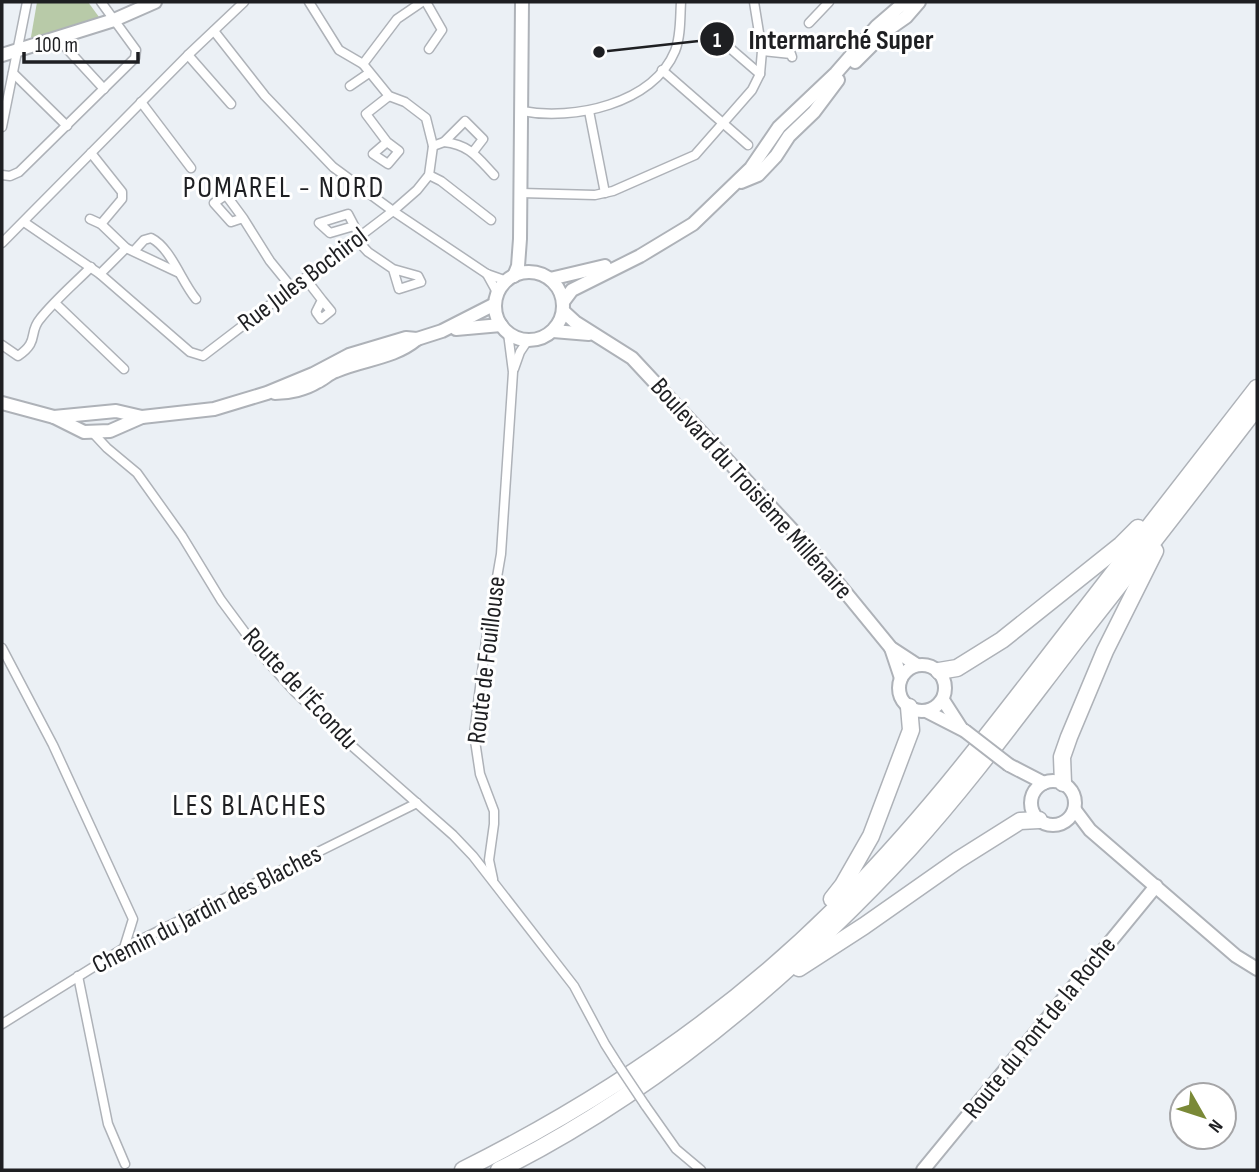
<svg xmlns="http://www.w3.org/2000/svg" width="1259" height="1172" font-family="'Sofia Sans Condensed',sans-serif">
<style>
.green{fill:#b8caa8}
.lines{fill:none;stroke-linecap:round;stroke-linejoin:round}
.street-casing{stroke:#aeb2b8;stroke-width:11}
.secondary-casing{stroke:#aeb2b8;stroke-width:16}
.highway-casing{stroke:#aeb2b8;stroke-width:19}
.street{stroke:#fff;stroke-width:8}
.secondary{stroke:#fff;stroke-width:12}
.highway{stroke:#fff;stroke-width:16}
.street-bridge-casing{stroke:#aeb2b8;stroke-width:11;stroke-linecap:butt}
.secondary-bridge-casing{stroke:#aeb2b8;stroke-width:16;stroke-linecap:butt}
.street-bridge{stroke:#fff;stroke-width:8}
.secondary-bridge{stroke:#fff;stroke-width:12}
.labels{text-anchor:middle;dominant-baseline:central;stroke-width:6;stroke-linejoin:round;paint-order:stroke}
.street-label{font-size:26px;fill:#1e1f22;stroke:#fff}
.quarter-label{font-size:30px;letter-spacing:2px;fill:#1e1f22;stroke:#fff}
.leader{fill:none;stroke:#1e1f22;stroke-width:2.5}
.callout-dot{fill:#1e1f22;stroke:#fff;stroke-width:2.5}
.mark-label{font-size:21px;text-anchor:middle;font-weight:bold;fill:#fff}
.callout-label{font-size:28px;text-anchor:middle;font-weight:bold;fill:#1e1f22;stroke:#fff;stroke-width:6;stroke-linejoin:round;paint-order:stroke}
</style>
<rect width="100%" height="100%" fill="#ebf0f5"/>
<path class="green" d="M37,2H88L99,17L33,39L31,37Z"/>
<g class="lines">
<defs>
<g id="street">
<path d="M426,2L442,30L429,49"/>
<path d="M809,23L829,2"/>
<path d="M214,31L265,96L333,167L393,211L487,274L507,281"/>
<path d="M57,38L104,89"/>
<path d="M731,49L760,74"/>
<path d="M762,51L791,54L792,57"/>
<path d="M188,55L231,104"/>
<path d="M363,64L397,19L422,2"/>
<path d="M662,70L748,145"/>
<path d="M13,73L67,126"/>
<path d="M350,86L369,73"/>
<path d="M141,102L191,168"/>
<path d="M522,111C573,121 653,104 675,51C681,36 680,17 681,2"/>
<path d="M589,111L605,193"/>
<path d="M2,127L27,2"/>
<path d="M387,142L373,154L388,164L399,151L387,142L366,114L389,96"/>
<path d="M444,142C470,145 477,157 494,175"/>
<path d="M433,146L444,142L465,121L483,139L473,152"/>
<path d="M91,153L122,192V199L101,224"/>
<path d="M2,175L10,176L19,172L135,58L136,50L101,2"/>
<path d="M429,175L441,181L491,220"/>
<path d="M521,193L595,195L613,191L695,155L752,90L760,74L762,51L754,2"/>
<path d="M243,218L226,195L214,203L231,222L243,218L270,261L292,288"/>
<path d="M90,219L101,224L126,248"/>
<path d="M24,222L100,274L190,352L203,356L393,211L417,190L429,175L433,146L426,118L405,102L389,96L363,64L339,50L309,2"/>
<path d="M354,226L330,233L319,223L348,214L360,237"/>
<path d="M356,239L368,252L393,269L399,289L421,282L418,276L393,269"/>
<path d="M2,243L188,55L244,2"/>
<path d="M134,251L144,240L151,238C171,248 181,281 196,299"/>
<path d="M100,274L126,248L177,272"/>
<path d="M487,274L498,294"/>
<path d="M305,278L322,300L316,312L321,319L331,311L322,300"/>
<path d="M55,303L124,369"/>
<path d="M2,345L18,356C40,341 28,333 40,319C55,300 74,284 91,267"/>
<path d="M514,369L520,352L528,340"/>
<path d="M93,433L107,448L137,473L182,536L221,600L261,654L295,692L352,746L453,835L473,856L574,986L605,1044L617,1063"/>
<path d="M2,648L53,745L133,919L124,948"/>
<path d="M493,879L489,860L494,824V811L480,774L474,734L486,641L501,554L513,372L508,333"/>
<path d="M78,976L108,1124L125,1164"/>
<path d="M2,1024L124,948L417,803"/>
<path d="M645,1105L676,1149L701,1170"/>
</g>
<g id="secondary">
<path d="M2,55L114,20L155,2"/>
<path d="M855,62L886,31L906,17L919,2"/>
<path d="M741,182L758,175L776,156L789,136L814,112L838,80"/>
<circle cx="529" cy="306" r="34"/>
<path d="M514,276L518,266L520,239L522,2"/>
<path d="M550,279L605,266"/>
<path d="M563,302L572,290L640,256L693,224L751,168L779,127L836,73L877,26L905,2"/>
<path d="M563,311L575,322L632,358L810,549L891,648L917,665"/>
<path d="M456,329L501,325"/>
<path d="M553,331L589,334"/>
<path d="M275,393C289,393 306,389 317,382C324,379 329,373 336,371C363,359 393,359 417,339"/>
<path d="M2,403L54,417L84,432L110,431L142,417L214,409L267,393L313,374L349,355L406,338L417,339L442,331L495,304"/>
<path d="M54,417L116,411L142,417"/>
<path d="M891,648L901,678"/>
<circle cx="922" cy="688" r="23"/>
<path d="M943,700L961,728"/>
<path d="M926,711L965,731"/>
<path d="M1009,765L1044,783"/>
<circle cx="1053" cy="803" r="22"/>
<path d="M1075,810L1090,830L1236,956L1257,969"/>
<path d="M923,1170L1156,886"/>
</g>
<g id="highway">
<path d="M939,671L957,668L1002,640L1121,545L1138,528"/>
<path d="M1063,783L1062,757L1069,737L1105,651L1155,551"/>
<path d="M832,899L843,885L871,836L911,730L909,707"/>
<path d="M799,968L864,926L958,860L1020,821L1039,820"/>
<path d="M463,1170C597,1103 726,1017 833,911C914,831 983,742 1052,652C1121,564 1189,476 1257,388"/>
<path d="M499,1170C655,1092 791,976 909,849C969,783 1022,710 1076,640C1137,563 1197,485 1257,407"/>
</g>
</defs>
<use href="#street" class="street-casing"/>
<use href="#secondary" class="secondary-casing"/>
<use href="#highway" class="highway-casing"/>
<use href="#street" class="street"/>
<use href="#secondary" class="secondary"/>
<use href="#highway" class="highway"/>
<defs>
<path id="street-bridge" d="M617,1063L645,1105"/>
<path id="secondary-bridge" d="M965,731L1009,765"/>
</defs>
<use href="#street-bridge" class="street-bridge-casing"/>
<use href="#secondary-bridge" class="secondary-bridge-casing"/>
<use href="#street-bridge" class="street-bridge"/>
<use href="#secondary-bridge" class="secondary-bridge"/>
</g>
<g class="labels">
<g class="street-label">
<text transform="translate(303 280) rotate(-37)">Rue Jules Bochirol</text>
<text transform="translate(751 489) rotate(48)">Boulevard du Troisième Millénaire</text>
<text transform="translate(487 660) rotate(-83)">Route de Fouillouse</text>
<text transform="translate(300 689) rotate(47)">Route de l'Écondu</text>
<text transform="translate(207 910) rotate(-27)">Chemin du Jardin des Blaches</text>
<text transform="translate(1040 1028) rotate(-51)">Route du Pont de la Roche</text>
</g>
<g class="quarter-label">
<text x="284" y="188">POMAREL - NORD</text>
<text x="250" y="806">LES BLACHES</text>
</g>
</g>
<path class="leader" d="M599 52L717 39"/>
<g class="callout-dot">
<circle cx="599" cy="52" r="7"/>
<circle cx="717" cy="39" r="18"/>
</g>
<g class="mark-label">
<text x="717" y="47">1</text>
</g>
<g class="callout-label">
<text x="841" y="49">Intermarché Super</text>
</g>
<rect width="1259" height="1172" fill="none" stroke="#1e1f22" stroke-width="7"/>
<g transform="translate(1203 1116) rotate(129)"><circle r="33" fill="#ffffff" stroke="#a5a5a7" stroke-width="2"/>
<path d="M0-5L12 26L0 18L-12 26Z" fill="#7a8937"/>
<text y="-10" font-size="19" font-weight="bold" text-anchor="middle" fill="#1e1f22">N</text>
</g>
<path d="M24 52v10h114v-10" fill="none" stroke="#1e1f22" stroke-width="3.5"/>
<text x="35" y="52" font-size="21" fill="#1e1f22" stroke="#ffffff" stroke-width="5" paint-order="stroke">100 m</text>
</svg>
